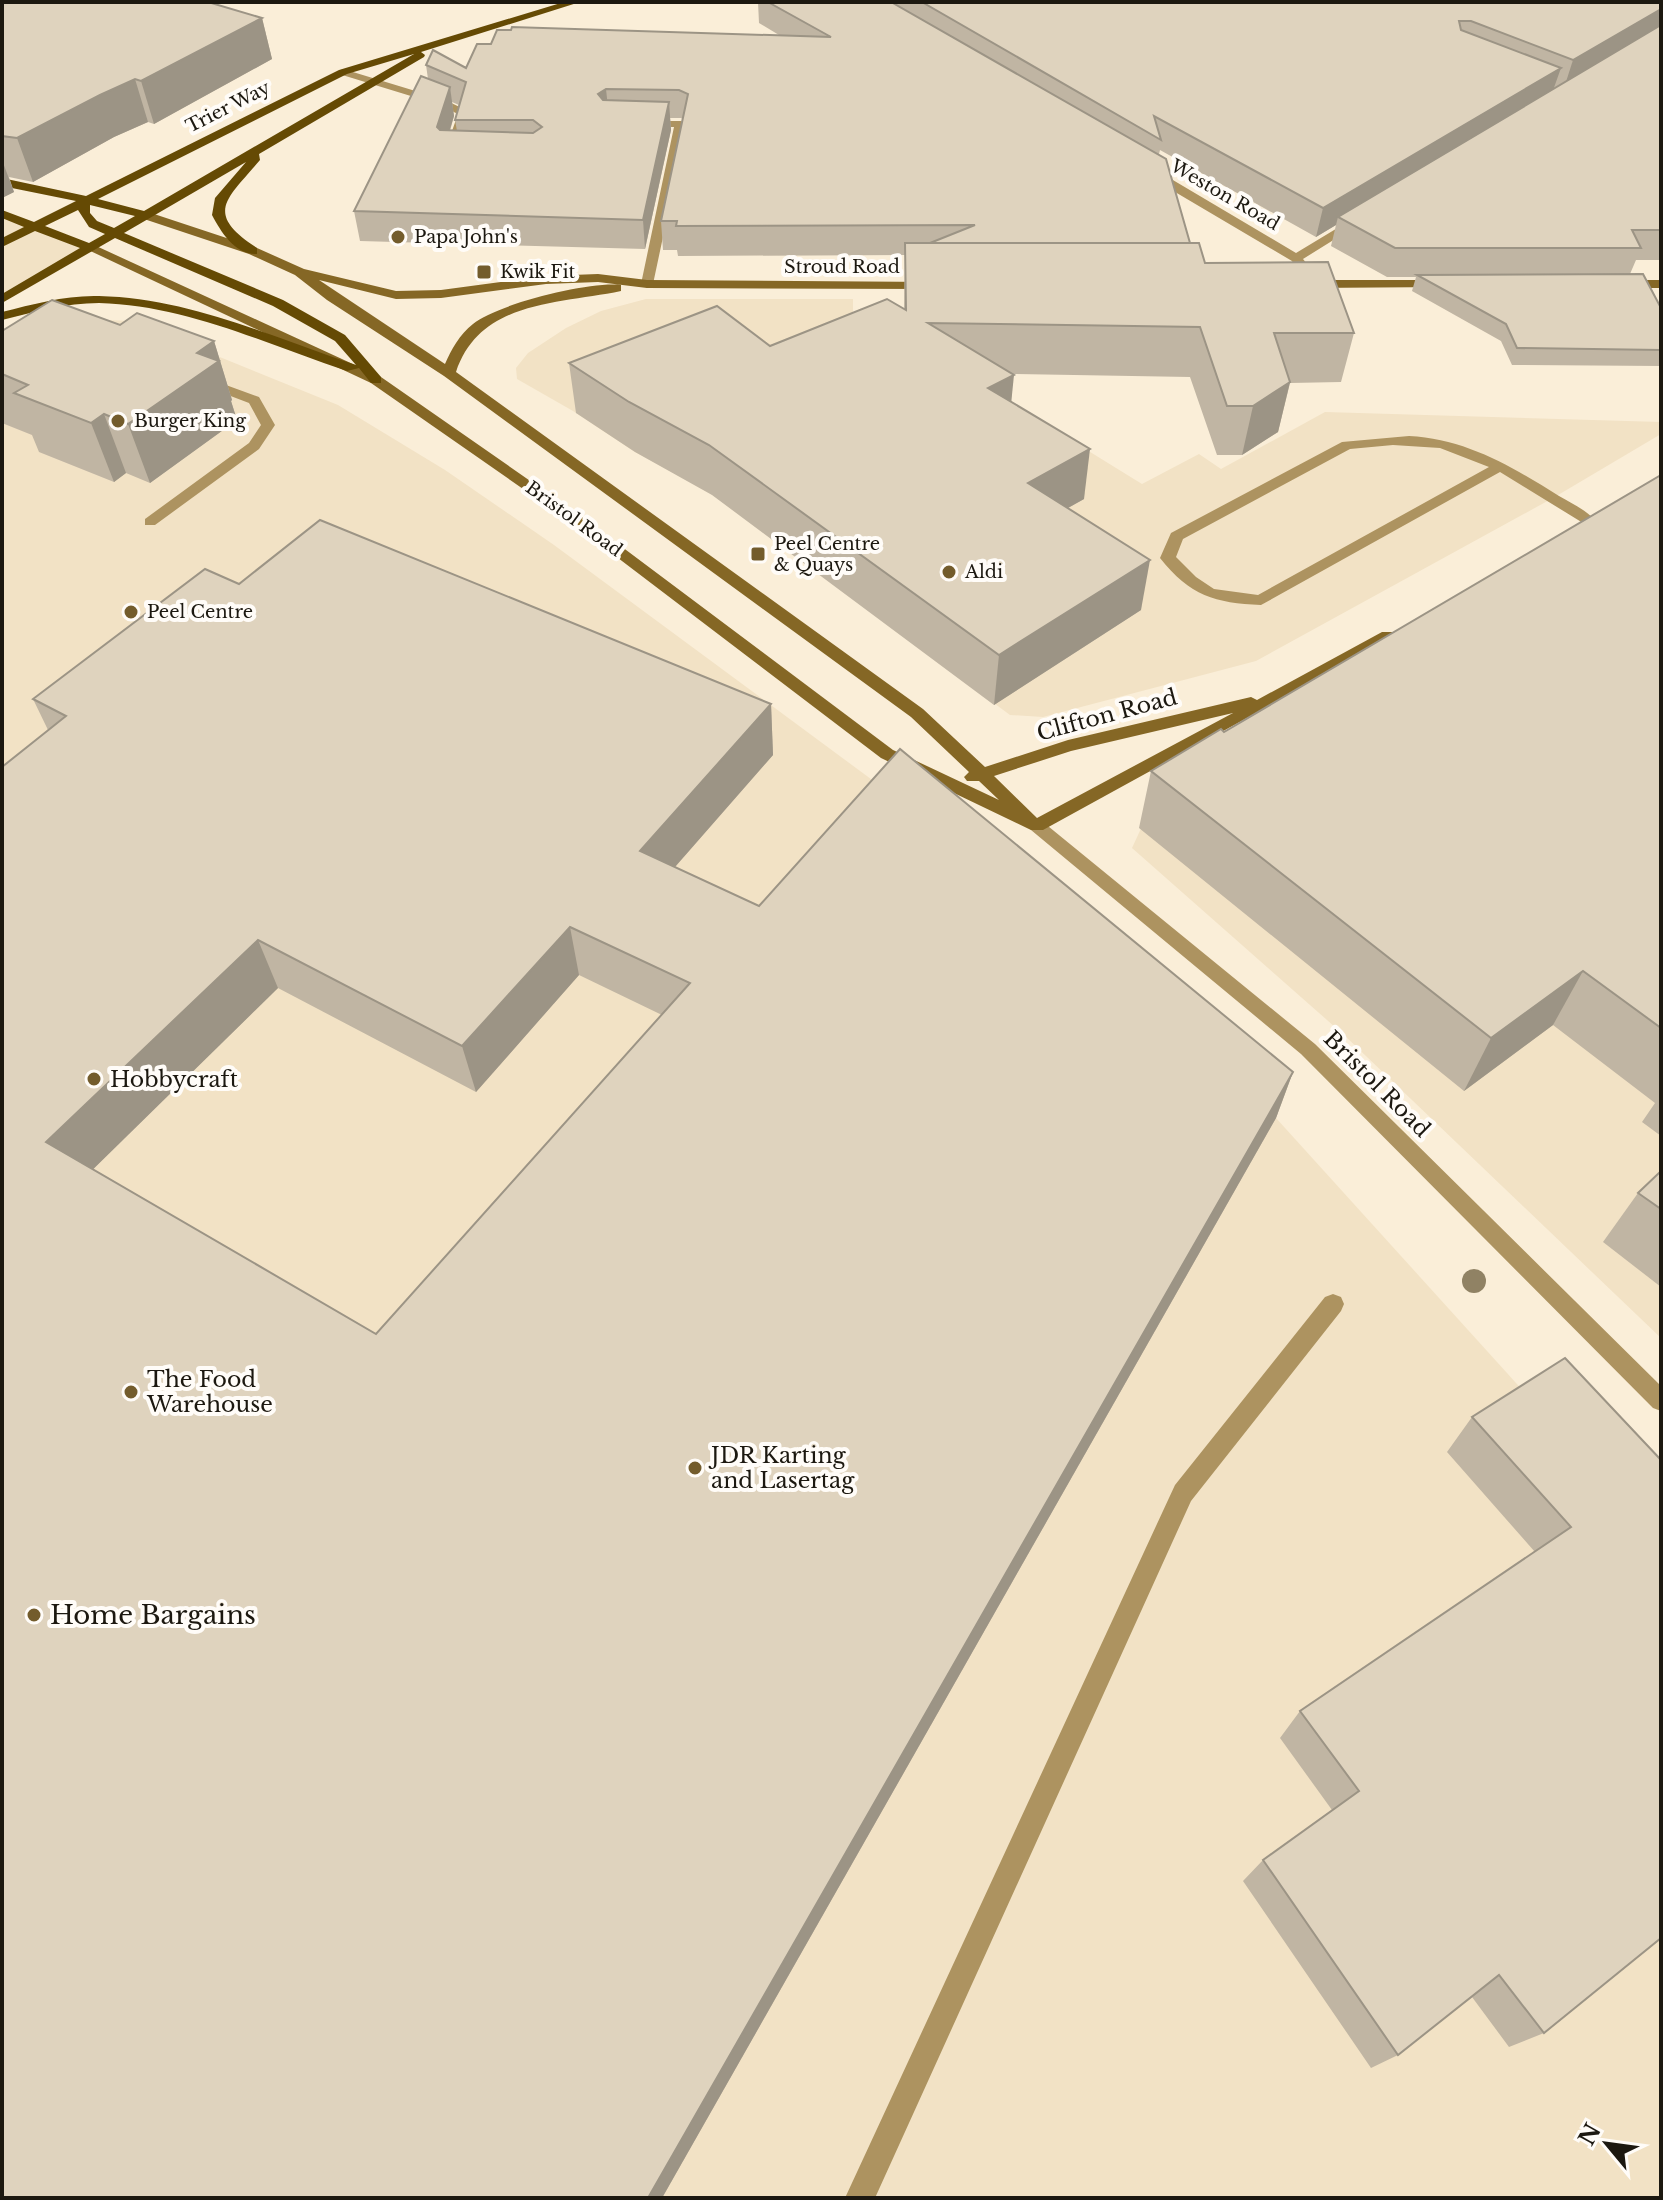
<svg xmlns="http://www.w3.org/2000/svg" width="1663" height="2200" font-family="'Libre Baskerville',serif">
<style>
.built{fill:#f2e2c5}
.lines{fill:none;stroke-linecap:round;stroke-linejoin:round}
.service{fill:#ad9360;fill-rule:evenodd}
.minor{fill:#ad9360;fill-rule:evenodd}
.tertiary{fill:#ad9360;fill-rule:evenodd}
.secondary{fill:#856725;fill-rule:evenodd}
.primary{fill:#654a04;fill-rule:evenodd}
.tree{fill:#908264}
.wall{fill:#c0b5a3;fill-rule:evenodd}
.shaded-wall{fill:#9c9485}
.building{fill:#dfd3be;stroke:#9c9485;stroke-width:2;fill-rule:evenodd}
.poi-dot{fill:#735c2c;stroke:#fffcf8;stroke-width:3}
.labels{text-anchor:middle;dominant-baseline:central;stroke-width:8;stroke-linejoin:round;paint-order:stroke}
.far-street-label{font-size:18px;fill:#1c1810;stroke:#fffcf8}
.far-poi-label{font-size:18px;fill:#1c1810;stroke:#fffcf8;text-anchor:start}
.street-label{font-size:22px;fill:#1c1810;stroke:#fffcf8}
.poi-label{font-size:22px;fill:#1c1810;stroke:#fffcf8;text-anchor:start}
.near-poi-label{font-size:26px;fill:#1c1810;stroke:#fffcf8;text-anchor:start}
</style>
<rect width="100%" height="100%" fill="#faeed8"/>
<g class="built">
<path d="M2,214L90,248L2,299Z"/>
<path d="M646,299H853V322L972,379L1142,484L1199,454L1221,469L1325,412L1661,422V434L1553,498L1256,661L1043,717L1010,715L709,492L635,452L573,411L517,379L516,368L528,353L566,328L601,311Z"/>
<path d="M82,319L131,321L338,405L445,470L554,545L898,799L1276,1118L1661,1543V2198H2V340Z"/>
<path d="M1661,500V1338L1344,1035L1132,848L1150,809Z"/>
</g>
<g class="lines">
<g class="service">
<path d="M343,69L445,100L468,111L464,131L458,134L452,131L458,114L437,104L339,74L337,72Z"/>
<path d="M681,121L687,124L653,284L647,288L641,284L674,127H644L638,124L644,121Z"/>
<path d="M204,377L259,397L275,425L259,449L155,525H145V519L249,443L261,425L249,403L199,384L197,381Z"/>
<path d="M1409,436C1466,439 1511,466 1559,496C1571,503 1586,510 1595,520L1593,523H1583L1500,472L1261,605C1215,603 1190,596 1160,558L1171,533L1342,442ZM1393,445L1440,448L1489,467L1258,595L1214,589L1196,577L1176,557L1183,539L1350,449Z"/>
<path d="M1333,1294L1341,1297L1344,1304L1341,1311L1191,1501L875,2198H845L1175,1485L1325,1297Z"/>
</g>
<path class="minor" d="M1148,170H1156L1296,253L1354,218L1364,221L1303,259L1311,269L1316,284L1310,288L1304,284L1292,261L1148,176Z"/>
<path class="tertiary" d="M1037,820L1043,822L1315,1044L1661,1386V1411L1653,1408L1301,1054L1031,830L1028,826L1031,822Z"/>
<g class="secondary">
<path d="M145,211L257,248L304,269L396,291L441,290L546,276L598,274L647,280L934,282V288L929,289L647,288L598,282L546,284L441,298L396,299L319,280L445,364C451,350 460,334 473,324C497,304 590,281 621,285V291C559,304 480,300 456,372L923,709L985,767L1068,740L1251,697L1257,700L1382,632H1394L1396,636L1043,830H1031L881,758L572,523L371,383L84,248L94,245L381,377L582,517L893,750L999,800L979,781H967L964,777L969,772L911,717L444,376L327,300L295,275L249,254L141,218V212ZM1233,713L1037,818L994,776L1071,751Z"/>
<path d="M1441,280L1447,284L1446,287L1309,288L1303,284L1309,280Z"/>
<path d="M1661,280V288H1621L1615,284L1621,280Z"/>
</g>
<path class="primary" d="M564,2H580L421,52L425,55L424,57L259,154L260,160C227,199 203,213 257,248V254C235,255 221,232 212,215L215,198L246,162L124,233L283,300L345,335L381,377V383H371L359,368L347,371C266,344 185,305 99,303C66,303 34,312 2,320V312C34,304 66,295 99,296C189,298 272,337 356,365L335,341L273,306L115,238L2,303V294L80,248L35,231L2,247V238L24,227L2,218V210L34,222L76,201L2,186V178L86,196L339,70ZM414,54L144,211L98,199L347,74ZM90,205L135,216L114,228L97,221L90,213ZM78,210L89,227L105,234L89,243L45,226Z"/>
</g>
<circle class="tree" cx="1474" cy="1281" r="12"/>
<g class="wall">
<path d="M2,2L262,18L272,59L154,124L148,122L114,137L33,182L9,177L14,192L2,198Z"/>
<path d="M758,2H1661V260H1636L1630,274L1661,308V366L1512,365L1501,341L1412,291L1416,277H1387L1331,246L1336,225L1316,237L1160,150L1159,154L1190,243L1205,263L1354,333L1341,382L1290,383L1278,432L1242,455H1217L1190,377L1013,374L1011,402L1084,499L1068,508L1141,610L994,705L712,495L635,452L576,413L569,363L770,346L904,309L905,255L678,256L677,250H663L661,221L683,119L681,118H670L671,130L645,249L360,241L354,211L428,79L426,65L466,68L491,44L779,35L759,23ZM452,102L459,105L455,120L457,131H450L454,116Z"/>
<path d="M120,325L214,341L232,400L231,401L237,420L150,483L126,473L114,482L39,452L32,435L2,423V331Z"/>
<path d="M1661,475V1136L1642,1122L1655,1103L1553,1025L1464,1091L1139,828L1151,771L1224,732Z"/>
<path d="M239,584L771,704L773,755L675,867L759,906L1293,1072L1276,1118L662,2198H2L48,730L33,699ZM579,975L662,1015L376,1334L93,1169L278,988L476,1092Z"/>
<path d="M1661,1171V1287L1603,1242L1638,1193Z"/>
<path d="M1472,1417L1661,1460L1544,2033L1509,2047L1472,1997L1398,2055L1371,2068L1243,1881L1263,1860L1332,1810L1280,1738L1300,1711L1535,1552L1447,1452Z"/>
</g>
<g class="shaded-wall">
<path d="M1661,9V33L1564,88L1573,60Z"/>
<path d="M262,18L272,59L154,124L141,81Z"/>
<path d="M1561,68L1551,96L1338,217L1336,225L1316,237L1323,208Z"/>
<path d="M135,79L148,122L114,137L33,182L17,138L100,95Z"/>
<path d="M450,87L454,116L442,155L437,127Z"/>
<path d="M606,89L609,117L598,94Z"/>
<path d="M669,102L671,130L645,249L643,220Z"/>
<path d="M2,160L14,192L2,198Z"/>
<path d="M214,341L232,400L231,401L237,420L150,483L128,424L197,353Z"/>
<path d="M1014,375L1009,424L988,388Z"/>
<path d="M1290,382L1278,432L1242,455L1253,406Z"/>
<path d="M104,414L126,473L114,482L91,423Z"/>
<path d="M1090,449L1084,499L1023,533L1028,483Z"/>
<path d="M1150,560L1141,610L994,705L999,655Z"/>
<path d="M771,704L773,755L646,900L640,851Z"/>
<path d="M570,927L579,975L476,1092L462,1046Z"/>
<path d="M258,940L278,988L76,1186L46,1142Z"/>
<path d="M1583,971L1553,1025L1464,1091L1491,1038Z"/>
<path d="M1293,1072L1276,1118L662,2198H648Z"/>
</g>
<g class="building">
<path d="M2,2H208L262,18L141,81L135,79L100,95L17,138L2,136Z"/>
<path d="M768,2H891L1166,159L1190,243H930L975,225L676,226L677,221H661L688,94L679,90L606,89L598,94L603,100L669,102L643,220L354,211L421,76L450,87L437,127L440,130L533,133L542,127L533,120H455L466,82L426,65L433,50L466,68L477,44H491L497,30H511L512,27L831,37Z"/>
<path d="M922,2H1661V9L1573,60L1471,21H1459L1461,30L1561,68L1323,208L1154,116L1161,140Z"/>
<path d="M1661,25V230H1632L1641,248H1395L1338,217Z"/>
<path d="M905,243H1199L1205,263L1328,262L1354,333H1274L1290,382L1253,406H1227L1200,327L928,323L1014,375L988,388L1090,449L1028,483L1150,560L999,655L709,445L629,402L569,363L717,306L770,346L887,299L906,310Z"/>
<path d="M1643,274L1661,308V350L1517,348L1506,324L1417,275Z"/>
<path d="M52,300L120,325L137,313L214,341L197,353L219,361L128,424L104,414L91,423L14,393L28,385L2,374V331Z"/>
<path d="M1661,475V1028L1583,971L1491,1038L1151,771L1221,729L1224,732Z"/>
<path d="M320,520L771,704L640,851L759,906L900,749L1293,1072L648,2198H2V767L66,716L33,699L205,569L239,584ZM570,927L690,983L376,1334L46,1142L258,940L462,1046Z"/>
<path d="M1661,1171V1209L1638,1193Z"/>
<path d="M1565,1358L1661,1460V1938L1544,2033L1499,1975L1398,2055L1263,1860L1359,1791L1300,1711L1571,1527L1472,1417Z"/>
</g>
<g class="poi-dot">
<circle cx="398" cy="237" r="8"/>
<rect x="476" y="264" width="16" height="16" rx="4"/>
<circle cx="118" cy="421" r="8"/>
<rect x="750" y="546" width="16" height="16" rx="4"/>
<circle cx="949" cy="572" r="8"/>
<circle cx="131" cy="612" r="8"/>
<circle cx="94" cy="1079" r="8"/>
<circle cx="131" cy="1392" r="8"/>
<circle cx="695" cy="1468" r="8"/>
<circle cx="34" cy="1615" r="8"/>
</g>
<g class="labels">
<g class="far-street-label">
<text transform="translate(228 107) rotate(-27)">Trier Way</text>
<text transform="translate(1225 195) rotate(30)">Weston Road</text>
<text x="842" y="267">Stroud Road</text>
<text transform="translate(574 519) rotate(36)">Bristol Road</text>
</g>
<g class="far-poi-label">
<text x="414" y="237">Papa John's</text>
<text x="500" y="272">Kwik Fit</text>
<text x="134" y="421">Burger King</text>
<text x="774" y="544">Peel Centre<tspan x="774" dy="21">&amp; Quays</tspan></text>
<text x="965" y="572">Aldi</text>
<text x="147" y="612">Peel Centre</text>
</g>
<g class="street-label">
<text transform="translate(1107 715) rotate(-15)">Clifton Road</text>
<text transform="translate(1377 1084) rotate(45)">Bristol Road</text>
</g>
<g class="poi-label">
<text x="110" y="1079">Hobbycraft</text>
<text x="147" y="1379">The Food<tspan x="147" dy="25">Warehouse</tspan></text>
<text x="711" y="1455">JDR Karting<tspan x="711" dy="25">and Lasertag</tspan></text>
</g>
<g class="near-poi-label">
<text x="50" y="1615">Home Bargains</text>
</g>
</g>
<rect width="1663" height="2200" fill="none" stroke="#1c1810" stroke-width="8"/>
<g transform="translate(1607 2144) rotate(299)" stroke="#fffcf8" stroke-width="6" paint-order="stroke">
<path d="M0-6L14 30L0 20L-14 30Z" fill="#1c1810"/>
<text y="-12" font-size="22" font-weight="bold" text-anchor="middle" fill="#1c1810">N</text>
</g>
</svg>
